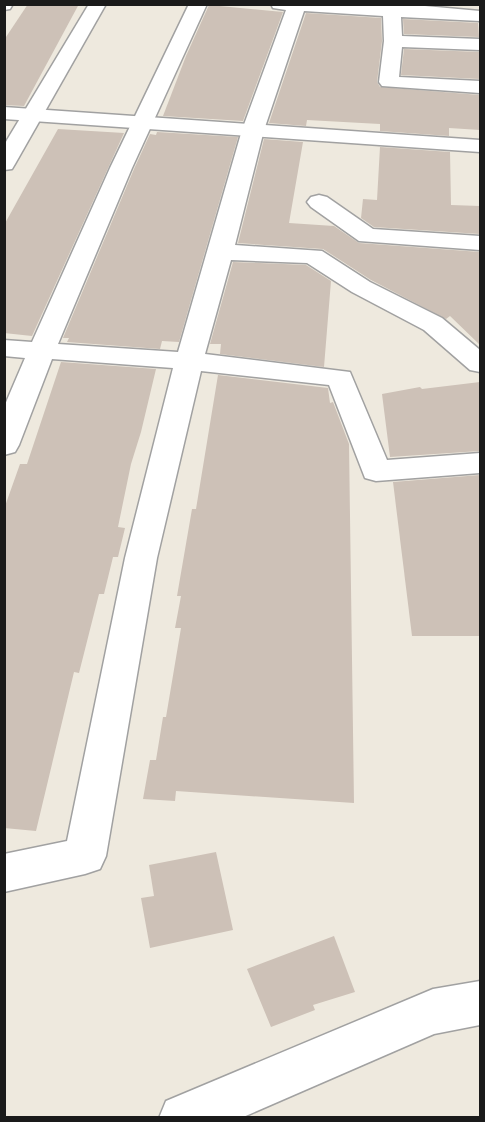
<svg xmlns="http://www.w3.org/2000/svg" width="485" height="1122" font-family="Rubik,sans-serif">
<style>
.building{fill:#cdc1b7}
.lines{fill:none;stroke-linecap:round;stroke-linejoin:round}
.minor-casing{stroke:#a1a1a1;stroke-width:3}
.tertiary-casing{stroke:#a1a1a1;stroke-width:3}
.minor{fill:#fff;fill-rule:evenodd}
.tertiary{fill:#fff;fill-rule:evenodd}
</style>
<rect width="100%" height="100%" fill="#eee9de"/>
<g class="building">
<path d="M28,4H79L24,106L4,105V40Z"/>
<path d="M209,5L283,12L243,121L163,116L186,56Z"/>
<path d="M306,13L381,18L382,41L377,82L380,87L480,95V130L449,128V136L380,131V124L307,120L306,126L269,123Z"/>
<path d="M403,19L478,23L479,37L404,34Z"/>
<path d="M404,49L480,52V79L401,75Z"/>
<path d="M58,129L124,133L32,336L4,333V225Z"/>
<path d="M157,132L238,137L179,342L162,341L160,349L67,342L69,338H63L134,169L150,134L156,135Z"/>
<path d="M264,139L303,142L289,223L334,226L359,243L480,252V345L450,316L446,319L371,280L323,249L238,243Z"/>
<path d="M380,147L450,152L451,205L480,206V234L374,227L361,218L363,199L377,200Z"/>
<path d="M233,262L306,265L331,281L324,367L220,354L221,344H210Z"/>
<path d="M61,362L156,369L141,432L131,464L118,527L125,528L118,557H113L104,594H99L79,673L74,672L36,831L4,828V509L20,464H27Z"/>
<path d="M218,375L328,388L330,403L333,402L349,444L354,803L176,791L175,801L143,799L150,760H156L163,717H166L181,628H175L181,596H177L192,509H196Z"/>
<path d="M480,382V451L390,457L382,394L420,387L422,389Z"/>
<path d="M480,475V636H412L393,482Z"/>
<path d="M216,852L233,930L150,948L141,898L154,896L149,865Z"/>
<path d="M334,936L355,992L313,1005L315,1010L271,1027L247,969Z"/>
</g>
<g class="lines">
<defs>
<g id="minor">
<path d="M4,4H13L10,9L4,10Z"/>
<path d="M89,4H106L15,164L12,169L4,170V145Z"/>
<path d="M189,4H207L132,168L58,344L178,352L242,130L286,10L273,8L271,4H403L480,11V21L401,17L402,36L480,39V50L402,47L399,77L480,81V93L382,86L379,82L384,41L383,16L304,11L264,130L235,245L322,251L370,282L442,318L480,350V372L470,370L424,330L352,292L307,263L231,260L205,354L350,372L387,460L480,453V473L376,481L365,478L329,385L201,371L157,558L106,856L100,869L85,874L4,892V854L67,841L125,558L173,368L52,359L19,445L15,452L4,455V407L25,358L4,356V340L32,342L110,168Z"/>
<path d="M319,195L327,197L373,229L480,236V250L359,241L311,207L307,202L311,197Z"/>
</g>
<g id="tertiary">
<path d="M4,107L480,140V152L4,119Z"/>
<path d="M480,981V1025L434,1034L241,1118H159L166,1101L433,989Z"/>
</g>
</defs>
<use href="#minor" class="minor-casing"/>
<use href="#tertiary" class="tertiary-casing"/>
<use href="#minor" class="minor"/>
<use href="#tertiary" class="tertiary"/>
</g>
<rect width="485" height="1122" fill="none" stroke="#1a1a1a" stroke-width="12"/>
</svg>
